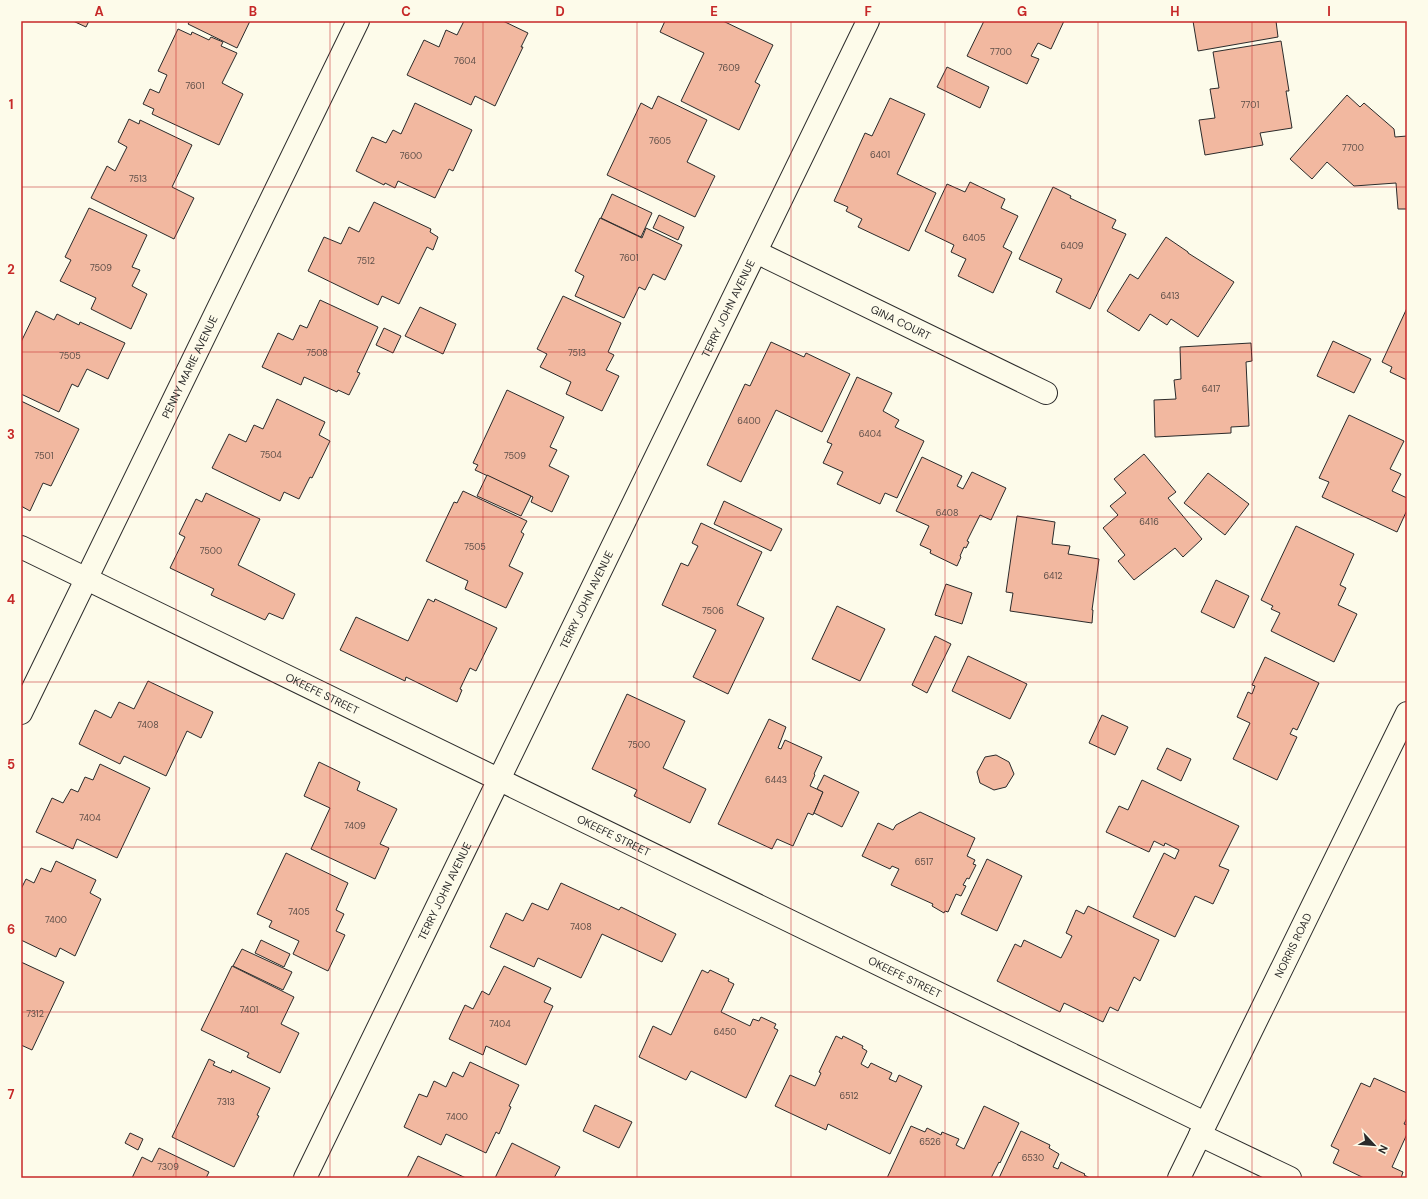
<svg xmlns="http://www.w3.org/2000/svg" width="1428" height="1199" font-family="'DM Sans',sans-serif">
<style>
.building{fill:#f2b8a0;stroke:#2b2b2b}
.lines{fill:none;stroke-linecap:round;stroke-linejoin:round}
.minor-casing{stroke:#2b2b2b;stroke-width:24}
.minor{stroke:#fdfbea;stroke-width:22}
.grid{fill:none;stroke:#c62828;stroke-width:1;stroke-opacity:0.55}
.labels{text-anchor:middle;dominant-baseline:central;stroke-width:3;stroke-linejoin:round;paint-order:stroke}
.number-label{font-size:9px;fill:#5d4e48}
.street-label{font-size:11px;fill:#2b2b2b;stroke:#fdfbea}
.neatline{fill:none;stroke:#c62828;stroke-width:1.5}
.grid-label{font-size:13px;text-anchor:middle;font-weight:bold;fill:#c62828}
</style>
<rect width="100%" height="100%" fill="#fdfbea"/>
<g class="building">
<path d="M73,21H89L86,27Z"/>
<path d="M190,21H250L237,48L188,24Z"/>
<path d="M464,21H503L528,33L521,47H523L495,106L475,96L471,105L407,75L424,40L439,47L446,30L457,35Z"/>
<path d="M665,21H723L773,45L755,82L760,85L739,130L681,101L704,53L660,32Z"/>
<path d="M984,21H1064L1051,49L1038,43L1031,56L1039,59L1027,84L967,56Z"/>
<path d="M1193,21H1276L1278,37L1198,51Z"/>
<path d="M178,29L191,35L192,32L209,40L211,37L223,42L221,46L237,53L222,83L243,94L219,145L152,114L154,109L143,104L150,89L159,93L167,75L158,71Z"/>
<path d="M1281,41L1289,91H1286L1292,128L1260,133L1263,145L1205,155L1199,120L1215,118L1210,89L1219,88L1213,52Z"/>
<path d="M947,67L989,87L980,108L937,87Z"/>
<path d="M1347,95L1360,107L1364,103L1394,129L1395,137L1407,136V209H1398L1396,183L1354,186L1327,162L1312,179L1290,159Z"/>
<path d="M658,96L707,120L687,162L715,176L695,217L607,175L641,103L652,109Z"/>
<path d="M890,98L925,114L897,174L936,193L909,251L858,227L862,219L846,211L848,207L834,201L865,133L872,136Z"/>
<path d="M415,103L472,130L453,171L449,169L435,198L398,181L395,188L385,183L384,185L356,171L372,137L386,143L393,130L401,134Z"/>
<path d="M129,119L139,124L140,120L192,145L172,187L194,198L174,239L91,198L107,166L115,171L127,147L118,142Z"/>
<path d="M970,182L1005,199L1001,208L1018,216L1003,247L1012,252L993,293L958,276L966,259L951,252L954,245L925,231L947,184L965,192Z"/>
<path d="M1053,187L1071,196L1070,198L1116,220L1112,228L1126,234L1090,309L1056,292L1062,279L1019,259Z"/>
<path d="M612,194L652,213L641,237L601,218Z"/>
<path d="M374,202L431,229L430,232L438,237L433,250L427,247L399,304L382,296L378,305L308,271L324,237L341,244L349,227L359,232Z"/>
<path d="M89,208L147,235L132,267L140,270L132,286L147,294L131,329L91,309L96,298L60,281L71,260L65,257Z"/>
<path d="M659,215L684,227L678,240L653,228Z"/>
<path d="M600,218L642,238L646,228L682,245L665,280L653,274L645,290L639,287L624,318L575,296L584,276L575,271Z"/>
<path d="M1166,237L1188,252V253L1234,282L1198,337L1171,319L1167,325L1150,314L1139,331L1107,311L1130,274L1138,279Z"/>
<path d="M563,296L621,323L608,352L614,355L606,370L619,376L602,411L566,394L571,382L540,367L547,354L537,349Z"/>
<path d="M320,300L378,327L357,372L360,373L349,395L338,390L337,392L304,377L301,385L262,367L278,333L293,340L300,325L307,328Z"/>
<path d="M420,307L456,324L443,354L405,336Z"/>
<path d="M1407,308V380L1390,372L1392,367L1382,362Z"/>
<path d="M36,311L54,320L57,314L79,325L80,322L125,343L108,379L87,369L78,387L72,384L59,412L21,394V342Z"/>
<path d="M384,328L401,336L393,353L376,345Z"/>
<path d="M1333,341L1371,359L1354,393L1317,376Z"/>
<path d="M771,342L804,357L806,353L850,374L822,432L776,410L741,482L707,465L745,384L750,386Z"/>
<path d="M1251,343L1252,361L1246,362L1249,426L1231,427V433L1155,437L1154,400L1176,399L1174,380L1181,379L1180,347Z"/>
<path d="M857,377L892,393L883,411L899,420L895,427L924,441L897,498L885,493L880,504L837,484L843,472L823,463L832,444L827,442Z"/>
<path d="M507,390L564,417L550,447L557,450L549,466L569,476L552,512L531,502L533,497L475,470L478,465L473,463Z"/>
<path d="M277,399L325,422L319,435L330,441L312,478L310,477L299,499L284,492L280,501L212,468L229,434L246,442L254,425L263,429Z"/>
<path d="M21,401L79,429L51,486L43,483L30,511L21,506Z"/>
<path d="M1349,415L1404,441L1390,469L1401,474L1392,491L1407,498V510L1397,532L1322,497L1329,482L1319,478Z"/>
<path d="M1144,454L1176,492L1168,498L1202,539L1183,557L1175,548L1134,580L1118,561L1125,555L1103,528L1118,515L1110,506L1126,493L1114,479Z"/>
<path d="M922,457L962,476L957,486L963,489L972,472L1006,488L991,520L980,515L967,541L969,542L966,548L964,547L960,556L961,557L957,566L930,553L931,550L920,545L929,526L896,511Z"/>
<path d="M1208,473L1249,504L1225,535L1184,503Z"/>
<path d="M487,475L531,496L521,516L477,496Z"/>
<path d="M463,491L527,521L521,532L524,534L509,566L523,573L506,608L465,589L468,581L426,561L454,502L457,503Z"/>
<path d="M206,493L260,519L238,565L295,594L283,619L269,613L265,620L211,595L214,589L170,568L185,537L179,534L196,499L202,502Z"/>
<path d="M724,501L782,529L771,551L714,524Z"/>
<path d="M1017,516L1055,522L1052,544L1070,546L1068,554L1099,559L1092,610H1093L1092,623L1010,611L1013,593L1006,592Z"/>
<path d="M701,523L762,552L737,605L764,618L728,694L693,677L716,630L662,605L681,563L688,566L698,546L692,543Z"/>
<path d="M1296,526L1354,554L1340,585L1346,588L1338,605L1357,614L1334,662L1271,631L1280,613L1271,609L1273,606L1261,600Z"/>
<path d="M1216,580L1249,596L1234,628L1201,612Z"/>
<path d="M946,584L972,593L962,624L935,615Z"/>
<path d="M428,599L434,602L435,599L497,628L476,671L470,668L460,689L462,690L457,702L406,677L405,681L340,650L356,617L408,641Z"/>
<path d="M837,606L885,629L860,681L812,659Z"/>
<path d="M935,636L951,644L927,693L912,685Z"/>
<path d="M968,656L1027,684L1010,719L952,691Z"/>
<path d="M1265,657L1319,683L1297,730L1293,728L1290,734L1297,737L1277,780L1233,759L1250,723L1237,717L1248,692L1252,694L1255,686L1252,685Z"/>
<path d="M148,681L213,712L201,738L187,731L166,776L124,756L120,764L79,744L95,710L111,718L119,702L134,709Z"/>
<path d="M627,694L685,721L663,768L706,789L690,823L634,796L637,790L592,769Z"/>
<path d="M1102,715L1128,727L1115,755L1089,743Z"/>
<path d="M769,719L786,727L778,748L781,749L785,740L822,757L814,774L815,775L810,786L823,792L813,815L808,813L793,846L777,839L772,849L718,824Z"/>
<path d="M1167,748L1191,759L1181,781L1157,769Z"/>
<path d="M996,755L1009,762L1014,774L1006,787L994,790L980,783L977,772L985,757Z"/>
<path d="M319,762L360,782L357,790L397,809L380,844L389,848L375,879L311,849L330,808L304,796Z"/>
<path d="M100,764L150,788L117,858L77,839L73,849L36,832L52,798L63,803L71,789L78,792L85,777L93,780Z"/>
<path d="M824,775L859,792L842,827L814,813L823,792L817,789Z"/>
<path d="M1142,780L1239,826L1219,866L1229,870L1213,904L1195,896L1175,937L1133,917L1164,853L1175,859L1179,850L1165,843L1164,846L1154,841L1149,852L1106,832L1119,806L1128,810Z"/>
<path d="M920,812L975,838L967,856L975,860L973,864L976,865L969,879L967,878L963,885L966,886L961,896L956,894L948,912L945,911L944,913L932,906L933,904L891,885L899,869L892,866L890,869L862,856L878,823L893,830L896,825Z"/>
<path d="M286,853L348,883L336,910L344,914L336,931L345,935L328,971L293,954L299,941L269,927L272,921L257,914Z"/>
<path d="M987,859L1022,876L997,931L961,914Z"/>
<path d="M56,861L96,880L90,893L101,899L75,956L60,948L56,957L21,940V889L26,879L34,883L41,868L51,872Z"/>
<path d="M561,883L619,910L621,907L676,934L662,962L602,934L581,978L538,958L534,967L490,947L506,913L523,921L532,903L548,910Z"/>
<path d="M1088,906L1159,940L1140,981L1134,977L1118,1011L1110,1007L1103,1022L1064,1003L1060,1012L997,981L1015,944L1021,947L1024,940L1061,958L1072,936L1066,933L1076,910L1084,914Z"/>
<path d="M261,940L290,954L284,967L255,953Z"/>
<path d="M242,949L292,972L283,990L233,966Z"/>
<path d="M21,962L64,982L32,1050L21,1045Z"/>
<path d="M232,966L294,997L281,1024L299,1033L280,1073L247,1057L249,1053L201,1030Z"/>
<path d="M504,966L551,988L544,1002L553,1006L526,1065L486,1046L483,1055L449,1039L465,1005L473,1009L482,991L489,995Z"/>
<path d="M702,970L708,973L710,970L729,979L728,981L734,984L721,1012L750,1026L753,1019L759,1021L761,1017L776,1024L774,1028L778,1030L746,1098L691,1071L686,1080L639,1057L653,1026L671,1035Z"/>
<path d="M836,1036L842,1039L843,1036L863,1046L862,1048L867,1051L861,1064L868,1068L871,1063L892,1073L889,1079L896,1082L899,1075L922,1086L890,1154L828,1124L826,1130L775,1106L790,1075L815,1086L821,1073L819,1072Z"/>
<path d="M209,1059L215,1062L213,1065L231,1073L232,1070L270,1088L257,1115L259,1116L234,1167L172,1137Z"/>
<path d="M470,1062L519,1085L509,1106L511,1107L499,1134L496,1132L486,1153L446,1134L441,1145L404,1127L419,1094L427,1097L434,1081L446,1087L453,1072L463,1077Z"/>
<path d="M1374,1078L1407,1093V1118L1404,1124L1407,1125V1134L1392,1167L1403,1172L1401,1178H1364L1333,1163L1339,1150L1331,1146L1361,1083L1370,1087Z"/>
<path d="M595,1105L632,1122L619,1148L583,1131Z"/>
<path d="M984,1106L1019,1123L1000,1163L999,1162L991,1178H887L911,1126L925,1132L927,1128L941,1135L942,1132L959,1139L956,1145L964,1149Z"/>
<path d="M1021,1131L1050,1145L1049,1148L1059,1154L1053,1167L1058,1169L1061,1162L1076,1170L1085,1174L1084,1175L1090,1178H999Z"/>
<path d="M130,1133L143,1139L138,1150L125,1143Z"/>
<path d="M512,1143L560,1167L554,1178H495Z"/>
<path d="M159,1148L209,1172L206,1178H132L142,1157L152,1162Z"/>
<path d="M418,1156L466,1178H407Z"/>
</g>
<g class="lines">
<defs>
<g id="minor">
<path id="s1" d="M756,252L1046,393"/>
<path id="s2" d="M21,547L1205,1123"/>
<path id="s3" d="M21,713L358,21"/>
<path d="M1200,1135L1290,1178"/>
<path id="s4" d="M305,1178L868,21"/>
<path id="s5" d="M1179,1178L1407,713"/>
</g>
</defs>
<use href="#minor" class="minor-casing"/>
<use href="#minor" class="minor"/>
</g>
<path class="grid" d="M176,21V1178M330,21V1178M483,21V1178M637,21V1178M791,21V1178M945,21V1178M1098,21V1178M1252,21V1178M21,187H1407M21,352H1407M21,517H1407M21,682H1407M21,847H1407M21,1012H1407"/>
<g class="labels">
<g class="number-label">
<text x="1001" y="52">7700</text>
<text x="465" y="61">7604</text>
<text x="729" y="68">7609</text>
<text x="195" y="86">7601</text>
<text x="1250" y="105">7701</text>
<text x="660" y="141">7605</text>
<text x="1353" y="148">7700</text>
<text x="880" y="155">6401</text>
<text x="411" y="156">7600</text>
<text x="138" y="179">7513</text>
<text x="974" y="238">6405</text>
<text x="1072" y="246">6409</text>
<text x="629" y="258">7601</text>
<text x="366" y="261">7512</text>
<text x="101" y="268">7509</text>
<text x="1170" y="296">6413</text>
<text x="317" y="353">7508</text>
<text x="577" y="353">7513</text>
<text x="70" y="356">7505</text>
<text x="1211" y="389">6417</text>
<text x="749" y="421">6400</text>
<text x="870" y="434">6404</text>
<text x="271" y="455">7504</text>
<text x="44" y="456">7501</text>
<text x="515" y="456">7509</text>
<text x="947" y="513">6408</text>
<text x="1149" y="522">6416</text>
<text x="475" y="547">7505</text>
<text x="211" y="551">7500</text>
<text x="1053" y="576">6412</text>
<text x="713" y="611">7506</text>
<text x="148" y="725">7408</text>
<text x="639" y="745">7500</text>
<text x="776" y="780">6443</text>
<text x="90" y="818">7404</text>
<text x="355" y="826">7409</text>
<text x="924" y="862">6517</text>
<text x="299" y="912">7405</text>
<text x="56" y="920">7400</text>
<text x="581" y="927">7408</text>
<text x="249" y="1010">7401</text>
<text x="35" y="1014">7312</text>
<text x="500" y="1024">7404</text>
<text x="725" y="1032">6450</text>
<text x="849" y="1096">6512</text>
<text x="226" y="1102">7313</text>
<text x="457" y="1117">7400</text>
<text x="930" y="1142">6526</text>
<text x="1033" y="1158">6530</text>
<text x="168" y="1167">7309</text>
</g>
<g class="street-label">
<text stroke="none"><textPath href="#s4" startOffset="967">TERRY JOHN AVENUE</textPath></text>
<text stroke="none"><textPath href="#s1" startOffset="161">GINA COURT</textPath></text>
<text stroke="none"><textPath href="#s3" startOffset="385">PENNY MARIE AVENUE</textPath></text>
<text stroke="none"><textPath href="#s4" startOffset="643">TERRY JOHN AVENUE</textPath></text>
<text stroke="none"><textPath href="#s2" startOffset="335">OKEEFE STREET</textPath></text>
<text stroke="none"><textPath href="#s2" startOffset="659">OKEEFE STREET</textPath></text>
<text stroke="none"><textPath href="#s4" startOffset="319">TERRY JOHN AVENUE</textPath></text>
<text stroke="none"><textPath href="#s5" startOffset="259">NORRIS ROAD</textPath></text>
<text stroke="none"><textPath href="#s2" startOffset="983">OKEEFE STREET</textPath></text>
</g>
</g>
<rect width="1428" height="1199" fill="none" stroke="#fdfbea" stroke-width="44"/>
<g transform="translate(1374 1145) rotate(116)" stroke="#fdfbea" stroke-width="3" paint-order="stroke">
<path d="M0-3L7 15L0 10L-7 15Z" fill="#2b2b2b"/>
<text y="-6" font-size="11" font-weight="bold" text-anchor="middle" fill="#2b2b2b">N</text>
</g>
<rect x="22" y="22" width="1384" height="1155" class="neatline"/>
<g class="grid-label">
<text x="99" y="16">A</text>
<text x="253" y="16">B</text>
<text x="406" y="16">C</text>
<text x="560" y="16">D</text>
<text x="714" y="16">E</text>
<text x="868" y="16">F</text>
<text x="1022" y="16">G</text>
<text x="1175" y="16">H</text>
<text x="1329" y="16">I</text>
<text x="11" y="109">1</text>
<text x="11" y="274">2</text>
<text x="11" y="439">3</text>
<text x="11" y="604">4</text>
<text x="11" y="769">5</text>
<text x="11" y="934">6</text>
<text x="11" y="1099">7</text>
</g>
</svg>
